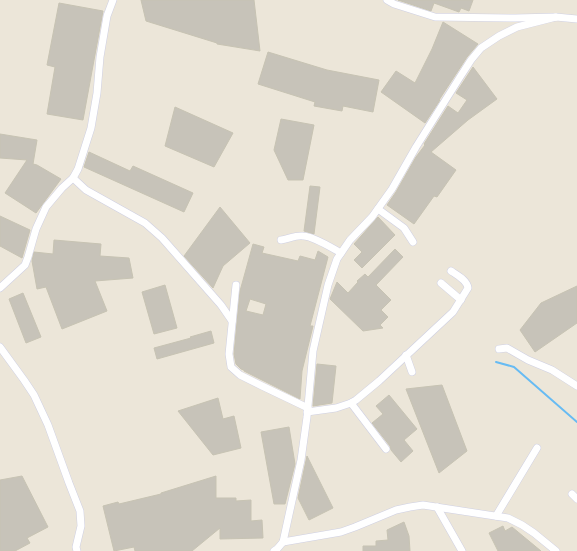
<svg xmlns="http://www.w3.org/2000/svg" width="577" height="551" font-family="Helvetica,sans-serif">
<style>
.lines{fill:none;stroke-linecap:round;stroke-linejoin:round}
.stream{stroke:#67bbf3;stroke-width:2}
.building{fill:#c7c3b9;stroke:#c7c3b3;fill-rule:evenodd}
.minor-casing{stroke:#cfd0e3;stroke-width:8}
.minor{stroke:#fff;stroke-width:7}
</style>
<rect width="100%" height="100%" fill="#ece6d9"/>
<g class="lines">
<path class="stream" d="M496,362L514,367L577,422"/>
</g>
<g class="building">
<path d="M141,0H254L260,51L217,44V43L146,21Z"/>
<path d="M398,0H473L469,11L461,8L459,12L434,3L431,11Z"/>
<path d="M59,3L103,11L83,120L47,114L55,67L47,65Z"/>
<path d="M443,22L478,44L467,57L439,100H440L425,123L381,92L396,71L415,83L432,49Z"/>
<path d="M268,52L327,70L379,80L373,112L343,106L342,111L314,106L315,102L258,84Z"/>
<path d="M473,67L497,99L468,120L431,152L456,170L437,197L434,196L414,224L387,205L396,192L416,157L425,145L424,144L448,106L458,113L467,100L456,93Z"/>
<path d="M175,107L233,133L214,167L165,146Z"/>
<path d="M281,119L314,125L303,180H288L274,150Z"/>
<path d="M0,134L37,140L33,164L37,165L61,179L36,213L5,193L27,160L0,158Z"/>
<path d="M89,152L130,171L133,166L193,193L184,212L84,167Z"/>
<path d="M310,186L320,187L314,234L304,231Z"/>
<path d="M220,207L250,243L223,266L213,288L184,256Z"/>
<path d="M0,216L30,230L22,258L0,246Z"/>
<path d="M378,217L395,235L362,268L354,260L362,252L354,244Z"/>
<path d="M54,240L101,244L100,256L129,258L133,278L95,281L107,311L62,329L46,287L37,289L32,261L34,252L53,254Z"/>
<path d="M253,244L264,247L262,253L298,261L300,256L315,260L318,251L328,257L310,326H313L302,371L300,399L244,371V370L241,369L236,364L234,354L240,291ZM250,299L266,304L263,315L246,311Z"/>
<path d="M395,249L403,257L376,285L391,300L381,310L388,317L380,325L383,328L363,331L330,299L337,282L348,293L358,282L357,281L365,274L368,277Z"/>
<path d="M165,285L177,328L154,334L142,292Z"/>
<path d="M577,286V323L535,352L520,330L541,303Z"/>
<path d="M23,293L41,337L26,343L9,299Z"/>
<path d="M211,331L214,343L157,359L154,348L191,338L190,337Z"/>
<path d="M317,364L336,366L332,403L313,406Z"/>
<path d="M442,385L467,451L439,473L406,389Z"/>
<path d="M389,395L417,429L404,440L413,451L401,462L391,450L390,446L372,423L383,414L376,406Z"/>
<path d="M218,398L223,419L234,416L241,448L213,455L178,411Z"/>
<path d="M289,427L295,464L285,504H274L261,432Z"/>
<path d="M307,456L333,508L309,520L298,498Z"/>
<path d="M22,476L48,527L27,538L30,543L15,551H0V480Z"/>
<path d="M216,476V498H236V501L251,500V521L262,520L263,538L220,539V528L192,551H135L134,547L114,551L103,506L118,502L119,504L161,494V493Z"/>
<path d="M404,522L409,536L410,551H363V546H376V541L388,540L387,530Z"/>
<path d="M503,526L505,531L512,527L541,551H498L489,533Z"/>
</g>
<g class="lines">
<defs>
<g id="minor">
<path d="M387,0L394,4L435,17L515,18L556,17L577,19"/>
<path d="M73,178L86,190L145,223L162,238L221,305L232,321"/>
<path d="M378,209L404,228L413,242"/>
<path d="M281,240C288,239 296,235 303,236C313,236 332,248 341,253"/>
<path d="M441,283L461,300"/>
<path d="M236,285L229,354L231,367L240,375L262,386L308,408"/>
<path d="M0,288L25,265L28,257L36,229L46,207L62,188L73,178L78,169L91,128L97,93L100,57L107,16L113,0"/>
<path d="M0,347L24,380L34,395L48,425L69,483L80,511L81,526L76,547L77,551"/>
<path d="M499,349L507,348L528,360L552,370L577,386"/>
<path d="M406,355L412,372"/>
<path d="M351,403L386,449"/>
<path d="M307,412L336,408L351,403L356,400L379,381L453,312L468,288C467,280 457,275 451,271"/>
<path d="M572,494L577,499"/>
<path d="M437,507L462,551"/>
<path d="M496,516L537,448"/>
<path d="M283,542L341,532L355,527L396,510L410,507L423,505L508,518L522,525L534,533L556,551"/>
<path d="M274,551L277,549L283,542L301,460L307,417L313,351L328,285L337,259L350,240L372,217L392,189L416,147L460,77L471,60L481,48L499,36L517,27L556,17"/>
</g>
</defs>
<use href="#minor" class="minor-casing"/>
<use href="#minor" class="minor"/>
</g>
</svg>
